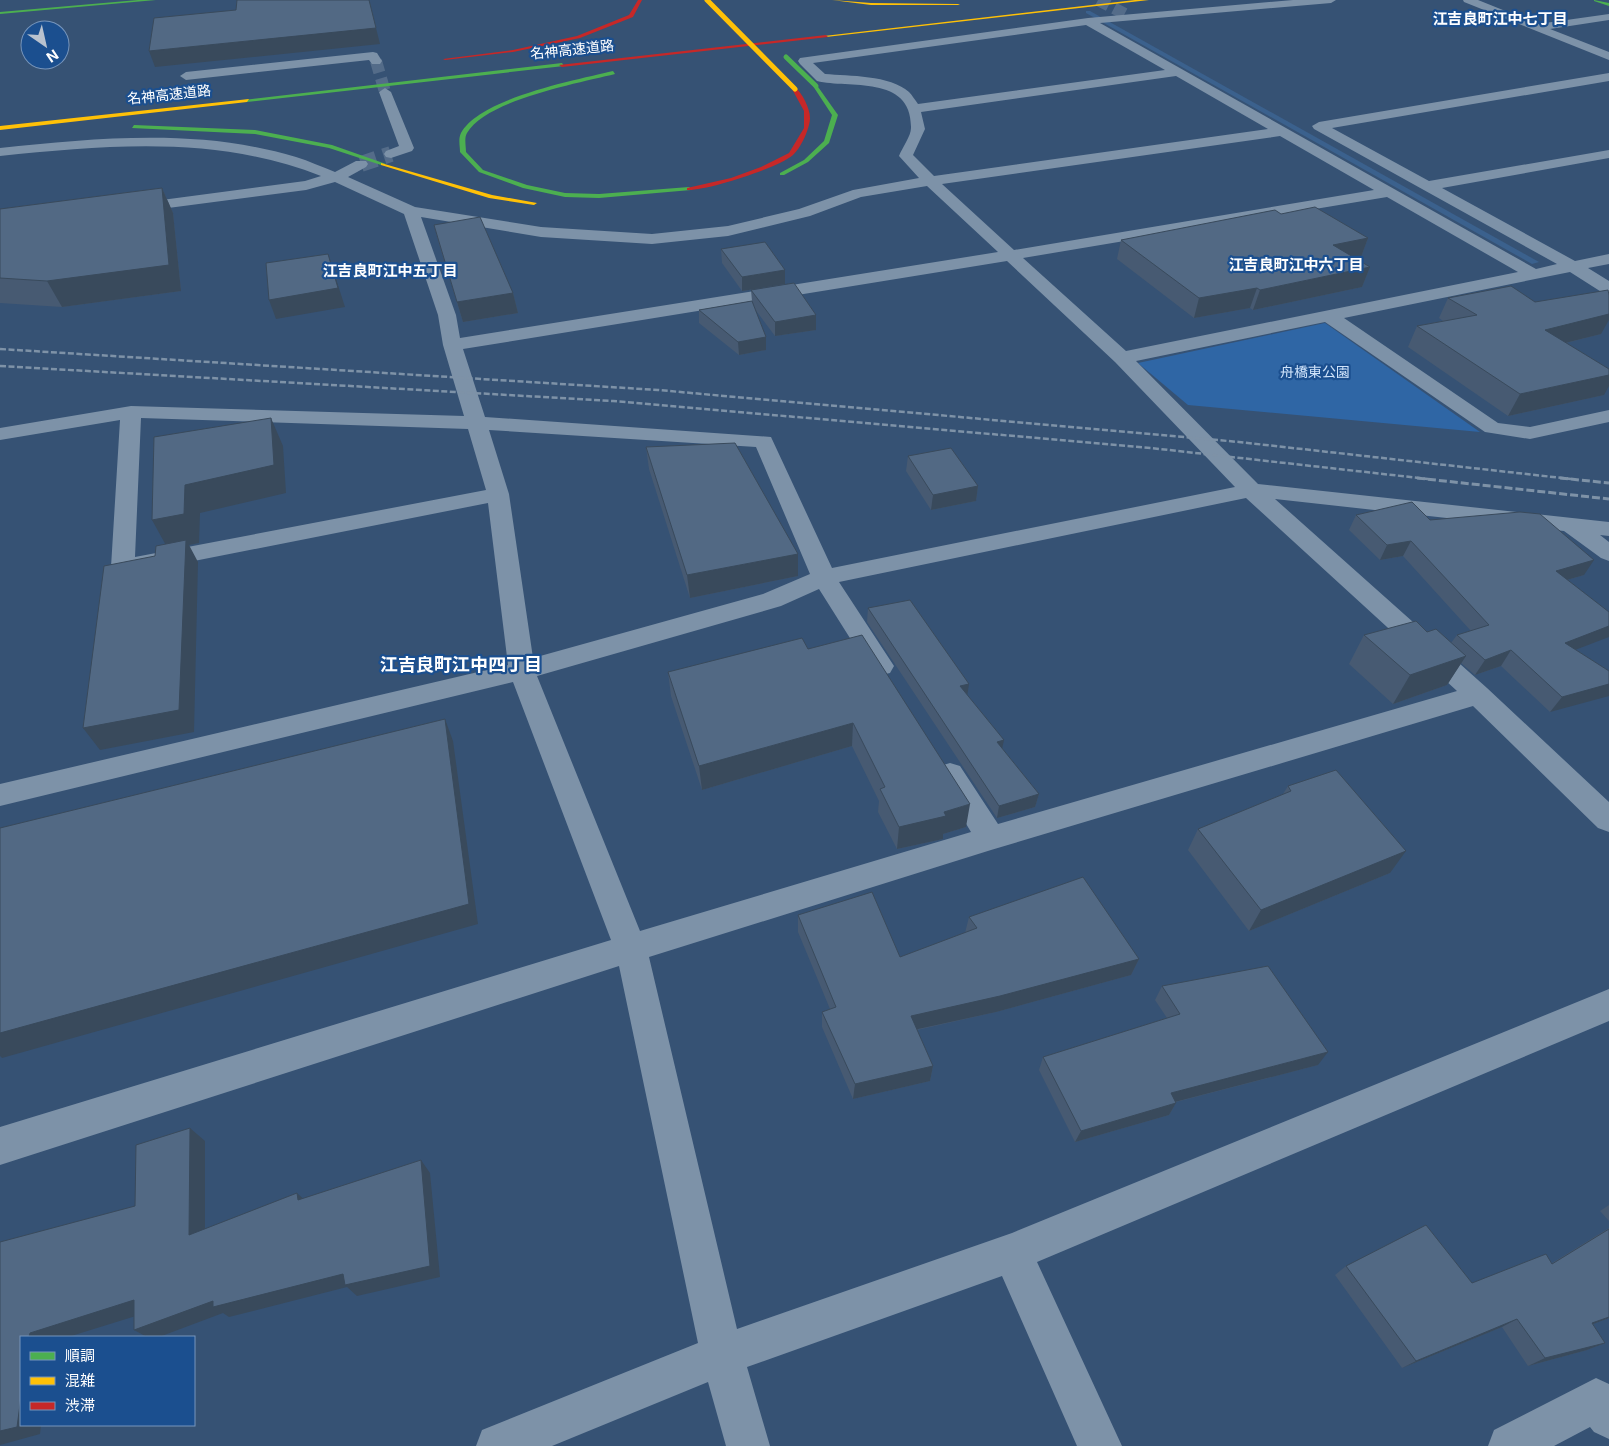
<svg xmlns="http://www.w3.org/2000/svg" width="1609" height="1446" font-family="Inter,'Noto Sans JP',sans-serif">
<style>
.green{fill:#2f66a5}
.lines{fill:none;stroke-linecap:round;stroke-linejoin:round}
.stream{fill:#3b618d;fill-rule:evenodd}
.street-tunnel-far1{stroke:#546c89;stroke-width:12;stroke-dasharray:12 6;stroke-linecap:butt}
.street-tunnel{stroke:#546c89;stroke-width:16;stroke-dasharray:16 8;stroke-linecap:butt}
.street{fill:#7d92a8;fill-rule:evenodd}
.fast{fill:#4caf50;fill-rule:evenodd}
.slow{fill:#ffc107;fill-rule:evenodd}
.jam{fill:#c62828;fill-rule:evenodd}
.rail-far1{stroke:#7e92a7;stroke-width:2.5;stroke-dasharray:6 2.5;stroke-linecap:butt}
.rail{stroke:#7e92a7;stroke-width:3;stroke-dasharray:8 3;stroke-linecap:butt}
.fast-bridge{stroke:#4caf50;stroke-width:5}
.slow-bridge{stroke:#ffc107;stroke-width:5}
.wall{fill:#475a72}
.shaded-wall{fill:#394a5c}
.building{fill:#526984;stroke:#394a5c}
.labels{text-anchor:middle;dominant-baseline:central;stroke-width:4.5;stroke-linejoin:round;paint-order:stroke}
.far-street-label{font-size:14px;fill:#fff;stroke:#1b4f8f}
.far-park-label{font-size:14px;fill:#cfe3fa;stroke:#1b4f8f}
.far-neighbourhood-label{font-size:15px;font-weight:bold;fill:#fff;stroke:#1b4f8f}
.neighbourhood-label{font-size:18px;font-weight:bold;fill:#fff;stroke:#1b4f8f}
</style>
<rect width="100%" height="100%" fill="#365274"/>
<path class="green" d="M1325,323L1480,432L1188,405L1138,363Z"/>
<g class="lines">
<path class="stream" d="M1086,11H1090L1539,262L1532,264L1086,13Z"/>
<g class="street-tunnel-far1">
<path d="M1098,0L1129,16"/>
<path d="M376,61L385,92"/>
</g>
<path class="street-tunnel" d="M361,164L391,154"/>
<g class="street">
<path d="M1293,0H1336L1331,3L1100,23L1536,269L1557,264L1314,129L1312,126L1319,122L1609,73V81L1332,128L1429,181L1609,150V158L1442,188L1575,261L1609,254V264L1588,268L1609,281V294L1603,293L1570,272L1344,318L1498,423L1530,427L1609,410V422L1530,439L1485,432L1325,322L1136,361L1258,484L1609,522V536L1600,535L1609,542V561L1601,558L1564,531L1275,499L1487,688L1609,802V832L1598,828L1473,706L991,850L649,957L737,1329L1012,1233L1609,989V1021L1037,1262L1122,1446H1077L1002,1276L747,1367L770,1446H726L708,1382L552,1446H476L482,1430L698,1343L619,966L0,1165V1127L611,940L513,682L0,806V784L508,665L488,503L123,575L115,572L111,567L120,420L0,440V428L131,406L464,416L443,345L438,315L404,214L335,182L306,190L130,213L124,211L122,208L124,205L305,181L321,176C216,135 110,145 0,156V148C98,138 200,128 296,157C309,161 322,167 335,172L356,161H366L368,164L366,167L348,177L415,207L541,227L652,234L728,226L799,209L853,190L919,178L899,156C902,148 911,136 911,128C912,74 849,89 817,81L800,64L798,61L800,58L1088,18ZM1086,25L1165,70L918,104C915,100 912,95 909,92C890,75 849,76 825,74L813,63ZM1176,76L1268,129L934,176L913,155L925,129L921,112ZM1280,136L1374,190L1014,250L942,184ZM927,186L998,252L460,338L456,315L421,217L541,237L652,244L728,236L810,216L861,197ZM1387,197L1518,272L1126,351L1023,258ZM1007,261L1115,362L1235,487L832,568L771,437L485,417L463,349ZM141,418L468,429L486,490L135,557ZM489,430L756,447L810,574L763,594L533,658L509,494ZM1246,498L1457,691L998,824L960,766L950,763L940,766L936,774L971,832L640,931L537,676L781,606L819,589L872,673L881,675L890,673L894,666L839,582Z"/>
<path d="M1463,0H1478L1538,24L1609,14V20L1550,29L1609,52V60L1464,2Z"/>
<path d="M373,52L377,53L382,61L380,64H372L369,60L186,80L180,76L186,72Z"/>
<path d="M385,88L391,92L414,148L412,151L391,158L386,157L384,154L386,151L399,146L379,92Z"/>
<path d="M1596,1378L1609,1384V1439L1594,1432L1590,1427L1554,1446H1488L1494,1430Z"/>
</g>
<g class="fast">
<path d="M138,0H156L0,14V12Z"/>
<path d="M1594,0L1609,3V6L1594,1Z"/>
<path d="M562,63L564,66L247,102L244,100Z"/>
<path d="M613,71L615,74C579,83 486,100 467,133C464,138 466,146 466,152L483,170L527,185L565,193L599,194L689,187L692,189L691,190L599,198L565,197L523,188L479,172L460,152C460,146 458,139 461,133C480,98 576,80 613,71Z"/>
<path d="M816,84L838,115L829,143L808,162L784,175H780V173L804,160L824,141L832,115L813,86Z"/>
<path d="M134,125L255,130L332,145L386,164L381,165L329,148L255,134L132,128Z"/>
</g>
<g class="slow">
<path d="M832,0L871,3L958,4L960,5H871Z"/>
<path d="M1135,0H1149L826,37L824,36Z"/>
<path d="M249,99L247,102L0,130V126Z"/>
<path d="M381,163L492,195L537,203L534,205L489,198L381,165Z"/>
</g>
<g class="jam">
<path d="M638,0H642L633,17L580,38L513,52L445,60L443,59L513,50L577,36L629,15Z"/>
<path d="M826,35L828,37L562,67L559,65Z"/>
<path d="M795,87C802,93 810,108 810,118C810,128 801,148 793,155C778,168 706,191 687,190V188L731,178L761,167L789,153L804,128V111L792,89Z"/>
</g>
<g class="rail-far1">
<path d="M0,349L658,390L1239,442L1571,479"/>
<path d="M0,366L613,401L1151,448L1428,479"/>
</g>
<g class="rail">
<path d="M1417,478L1609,499"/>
<path d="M1560,478L1609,483"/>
</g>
<path class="fast-bridge" d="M786,57L816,86"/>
<path class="slow-bridge" d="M707,0L795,89"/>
</g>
<g class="wall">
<path d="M162,188L173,213L181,291L62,307L0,303V209Z"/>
<path d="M1281,214L1368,238L1361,257L1356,258L1370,267L1362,287L1253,310L1250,308L1194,318L1117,259L1121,240Z"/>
<path d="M434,225L513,293L518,313L463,322L439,244Z"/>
<path d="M721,249L785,270V284L742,291L722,263Z"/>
<path d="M751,290L816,315V330L775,336L754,308L766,337V350L739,355L699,323V310L752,301Z"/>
<path d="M1448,298L1535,302L1601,334L1566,343L1604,395L1508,416L1408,347L1417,326L1443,321L1439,318Z"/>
<path d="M646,447L798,554V576L690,598L649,469Z"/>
<path d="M908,456L978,486L976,501L931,510L906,471Z"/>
<path d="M1356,515L1430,520L1584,575L1567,580L1576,650L1609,671L1550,712L1501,666L1475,675L1461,663L1447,685L1393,704L1349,664L1364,635L1427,632L1451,643L1457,635L1471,631L1403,556L1380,560L1349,530Z"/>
<path d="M868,608L967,695L1002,748L1039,794L1035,807L997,818L867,622Z"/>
<path d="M808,649L966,827L943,834V839L897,849L878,812L879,801L852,746L702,790L671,696L668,672Z"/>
<path d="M1288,786L1390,873L1249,931L1188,850L1198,829L1283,794Z"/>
<path d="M798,915L900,957L965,933L969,917L1139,959L1131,975L996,1012L917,1030L933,1066L930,1081L853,1099L822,1027V1012L830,1009L798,932Z"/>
<path d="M1162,986L1318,1065L1176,1102V1103L1169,1115L1075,1142L1039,1070L1043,1057L1167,1018L1155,1000Z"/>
<path d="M1609,1205V1221L1600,1211Z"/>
<path d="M1609,1228V1318L1593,1324L1605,1343L1587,1350L1528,1366L1502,1327L1402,1368L1335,1275L1346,1266L1472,1283L1552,1263Z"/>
</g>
<g class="shaded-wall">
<path d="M369,0L380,44L155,67L149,51Z"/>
<path d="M162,188L173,213L181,291L62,307L47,281Z"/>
<path d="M1368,238L1361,257L1326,264L1333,245Z"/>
<path d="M328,254L345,307L276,319L269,300Z"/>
<path d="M1370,267L1362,287L1253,310L1260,290Z"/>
<path d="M785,270V284L742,291V277Z"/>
<path d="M1257,288L1250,308L1194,318L1199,298Z"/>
<path d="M513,293L518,313L463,322L457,302Z"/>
<path d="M1609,314V320L1601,334L1533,351L1545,330Z"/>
<path d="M816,315V330L775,336V322Z"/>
<path d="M766,337V350L739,355L738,342Z"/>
<path d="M1609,375V386L1604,395L1508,416L1520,394Z"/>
<path d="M271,418L283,446L286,493L200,513L199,543L189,545L198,562L194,732L100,750L83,728L168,549L152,520L185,485Z"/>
<path d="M978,486L976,501L931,510L933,495Z"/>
<path d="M1411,541L1403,556L1380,560L1387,545Z"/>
<path d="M798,554V576L690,598L687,575Z"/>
<path d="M1594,560L1584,575L1546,586L1556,571Z"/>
<path d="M1609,626V637L1554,658L1565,643Z"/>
<path d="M1511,650L1501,666L1475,675L1485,660Z"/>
<path d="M1466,656L1447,685L1393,704L1410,675Z"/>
<path d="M969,684L967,697L960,686Z"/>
<path d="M1609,684V696L1550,712L1562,697Z"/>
<path d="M445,719L453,741L478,924L2,1058L0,1056V1033Z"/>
<path d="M853,723L852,746L702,790L699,766Z"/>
<path d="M1004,740L1001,754L997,742Z"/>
<path d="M1039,794L1035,807L997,818L999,806Z"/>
<path d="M970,804L966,827L943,834V839L897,849L899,827L944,812Z"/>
<path d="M1406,851L1390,873L1249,931L1261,910Z"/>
<path d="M1139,959L1131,975L996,1012L909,1031L911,1016Z"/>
<path d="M1328,1052L1318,1065L1163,1105L1171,1093Z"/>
<path d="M933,1066L930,1081L853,1099L855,1084Z"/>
<path d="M1176,1103L1169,1115L1075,1142L1081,1131Z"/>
<path d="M190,1128L205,1141V1247L189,1235Z"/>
<path d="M421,1160L430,1173L440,1277L357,1296L347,1287L229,1317L223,1313L159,1337H147L134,1330Z"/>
<path d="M297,1193L310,1205L298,1200Z"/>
<path d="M134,1300L152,1311L68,1337H29L30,1333Z"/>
<path d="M1609,1317V1318L1575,1331L1592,1323Z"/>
<path d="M1517,1319L1502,1327L1402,1368L1416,1361Z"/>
<path d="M1605,1343L1587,1350L1528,1366L1545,1358Z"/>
<path d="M21,1397V1425H41L40,1434L0,1445V1431Z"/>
</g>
<g class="building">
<path d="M237,0H369L376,28L149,51L154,18L236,10Z"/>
<path d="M162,188L169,265L47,281L0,278V209Z"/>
<path d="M1315,207L1368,238L1333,245L1370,267L1260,290L1257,288L1199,298L1121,240L1275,210L1281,214Z"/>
<path d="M480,217L513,293L457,302L434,225Z"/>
<path d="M765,242L785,270L742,277L721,249Z"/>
<path d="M328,254L338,288L269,300L266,263Z"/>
<path d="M794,283L816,315L775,322L751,290Z"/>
<path d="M1511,286L1535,302L1608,290L1609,295V314L1545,330L1609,369V375L1520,394L1417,326L1477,315L1448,298Z"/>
<path d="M752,301L766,337L738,342L699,310Z"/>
<path d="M271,418L274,465L185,485L184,514L152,520L154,437Z"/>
<path d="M735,443L798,554L687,575L646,447Z"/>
<path d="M951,448L978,486L933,495L908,456Z"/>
<path d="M1412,502L1430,520L1520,512L1540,514L1594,560L1556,571L1609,612V626L1565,643L1609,671V684L1562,697L1511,650L1485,660L1457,635L1489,625L1411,541L1387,545L1356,515Z"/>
<path d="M186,540L179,710L83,728L104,566L155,556L156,546Z"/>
<path d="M910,600L969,684L960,686L1004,740L997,742L1039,794L999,806L868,608Z"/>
<path d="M1416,621L1427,632L1436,629L1466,656L1410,675L1364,635Z"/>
<path d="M862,635L970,804L944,812L946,816L899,827L880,789L885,787L853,723L699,766L668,672L802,638L808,649Z"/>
<path d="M445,719L469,904L0,1033V828Z"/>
<path d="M1336,770L1406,851L1261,910L1198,829L1291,791L1288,786Z"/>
<path d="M1083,877L1139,959L1000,996L911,1016L933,1066L855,1084L822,1012L836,1007L798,915L872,892L900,957L977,928L969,917Z"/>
<path d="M1268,966L1328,1052L1171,1093L1176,1103L1081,1131L1043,1057L1180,1014L1162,986Z"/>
<path d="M190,1128L189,1235L297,1193L298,1200L421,1160L430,1266L345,1285L343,1274L213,1307V1301L134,1330V1300L30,1333L29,1337H21V1397L17,1427L0,1431V1242L135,1206L136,1145Z"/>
<path d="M1426,1225L1472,1283L1546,1254L1552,1264L1609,1229V1317L1592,1323L1605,1343L1545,1358L1517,1319L1416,1361L1346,1266Z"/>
</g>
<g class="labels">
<g class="far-street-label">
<text transform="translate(572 49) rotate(-6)">名神高速道路</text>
<text transform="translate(169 94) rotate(-6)">名神高速道路</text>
</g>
<g class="far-park-label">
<text x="1315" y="371">舟橋東公園</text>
</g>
<g class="far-neighbourhood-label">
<text x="1500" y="18">江吉良町江中七丁目</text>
<text x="1296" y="264">江吉良町江中六丁目</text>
<text x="390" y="270">江吉良町江中五丁目</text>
</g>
<g class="neighbourhood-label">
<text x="461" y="664">江吉良町江中四丁目</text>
</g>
</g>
<rect x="20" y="1336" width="175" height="90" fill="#1b4f8f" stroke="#7695bc"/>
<rect x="30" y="1352" width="25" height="8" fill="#4caf50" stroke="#7695bc"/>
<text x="65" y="1361" font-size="15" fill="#ffffff">順調</text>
<rect x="30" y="1377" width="25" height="8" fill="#ffc107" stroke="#7695bc"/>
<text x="65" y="1386" font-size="15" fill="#ffffff">混雑</text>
<rect x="30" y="1402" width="25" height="8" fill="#c62828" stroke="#7695bc"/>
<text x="65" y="1411" font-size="15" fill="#ffffff">渋滞</text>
<g transform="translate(45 45) rotate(146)"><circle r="24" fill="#1b4f8f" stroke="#7695bc"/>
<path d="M0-4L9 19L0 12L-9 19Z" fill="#b9c2ce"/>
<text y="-8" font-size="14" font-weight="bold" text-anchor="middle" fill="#ffffff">N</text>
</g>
</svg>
